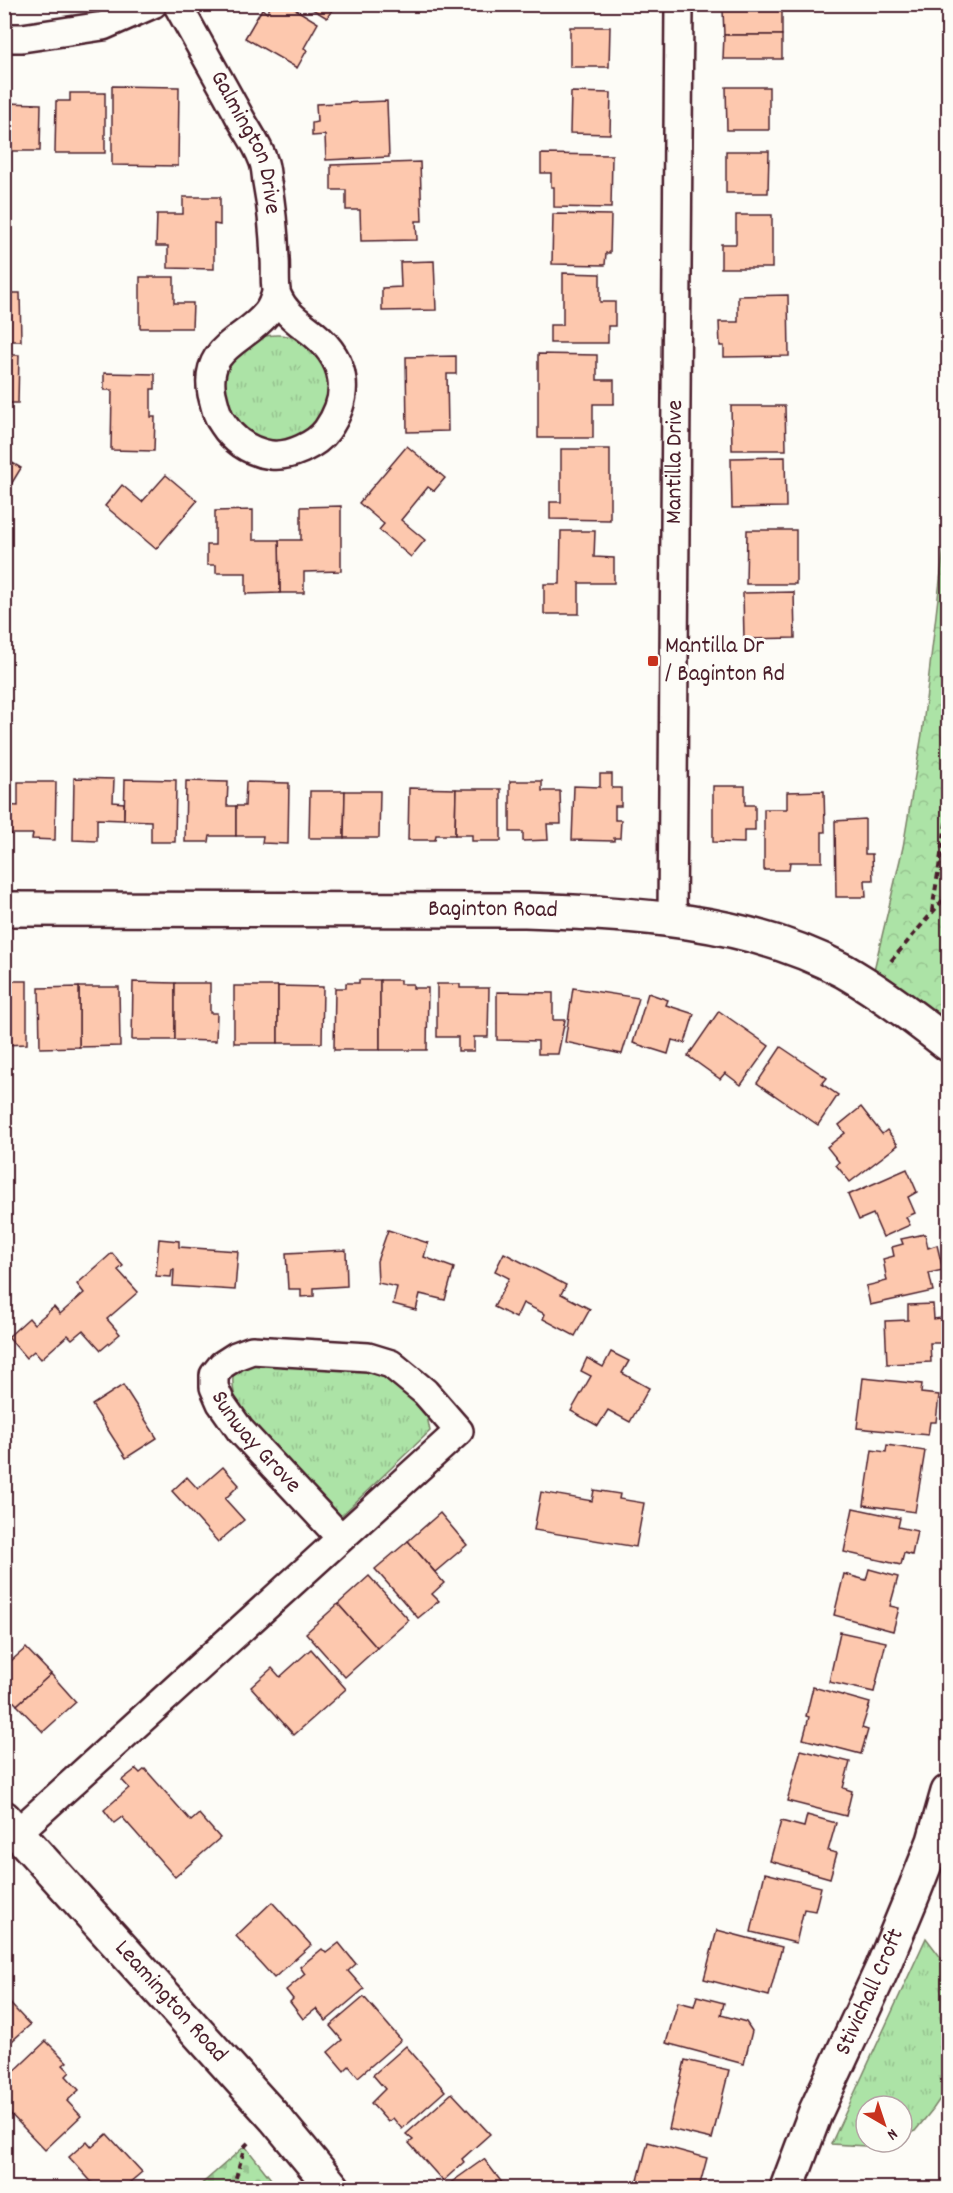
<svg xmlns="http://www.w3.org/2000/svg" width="953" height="2193" font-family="Dekko,sans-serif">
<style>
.grass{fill:url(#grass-tufts);stroke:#7b8168;stroke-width:1.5}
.forest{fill:url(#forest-crowns);stroke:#7b8168;stroke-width:1.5}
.cemetery{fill:url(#cemetery-stones);stroke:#7b8168;stroke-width:1.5}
.building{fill:#fdc8ae;stroke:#4a1f2b;stroke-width:1.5}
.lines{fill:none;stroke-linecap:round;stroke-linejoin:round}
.minor-casing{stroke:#4a1f2b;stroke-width:32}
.tertiary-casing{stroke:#4a1f2b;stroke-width:38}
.secondary-casing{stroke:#4a1f2b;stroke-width:38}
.path{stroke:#4a1f2b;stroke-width:4;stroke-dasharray:6 4.5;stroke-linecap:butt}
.minor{stroke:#fdfcf7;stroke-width:27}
.tertiary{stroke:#fdfcf7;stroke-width:33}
.secondary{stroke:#fdfcf7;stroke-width:33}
.poi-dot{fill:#c8321e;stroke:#fdfcf7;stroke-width:2}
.labels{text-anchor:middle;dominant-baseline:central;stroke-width:6;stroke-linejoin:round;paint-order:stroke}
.street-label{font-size:24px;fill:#4a1f2b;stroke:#fdfcf7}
.poi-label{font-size:24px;fill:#4a1f2b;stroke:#fdfcf7;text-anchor:start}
</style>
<defs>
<pattern id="grass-tufts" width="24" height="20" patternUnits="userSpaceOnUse" patternTransform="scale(1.5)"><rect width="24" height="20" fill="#ace3a6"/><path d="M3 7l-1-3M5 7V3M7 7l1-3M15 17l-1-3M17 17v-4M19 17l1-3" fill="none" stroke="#96c28f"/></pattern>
<pattern id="forest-crowns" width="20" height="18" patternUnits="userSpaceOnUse" patternTransform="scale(1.5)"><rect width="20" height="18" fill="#ace3a6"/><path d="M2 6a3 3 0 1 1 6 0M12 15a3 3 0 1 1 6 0" fill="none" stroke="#96c28f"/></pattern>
<pattern id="cemetery-stones" width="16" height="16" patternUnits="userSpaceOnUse" patternTransform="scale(1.5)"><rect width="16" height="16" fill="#ace3a6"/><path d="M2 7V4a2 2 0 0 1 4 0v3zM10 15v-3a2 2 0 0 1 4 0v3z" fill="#96c28f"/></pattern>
</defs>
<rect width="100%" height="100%" fill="#fdfcf7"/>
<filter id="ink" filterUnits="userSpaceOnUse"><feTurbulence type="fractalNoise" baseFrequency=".0167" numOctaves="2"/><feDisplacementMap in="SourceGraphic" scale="12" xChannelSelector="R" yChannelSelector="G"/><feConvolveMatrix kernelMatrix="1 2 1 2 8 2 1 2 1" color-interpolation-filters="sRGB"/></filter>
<g filter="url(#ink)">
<g class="grass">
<circle cx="277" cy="388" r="53"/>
<path d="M266,1361L359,1369L383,1373L426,1411L430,1431L341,1516L242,1413C235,1400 232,1391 233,1376L248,1364Z"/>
<path d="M926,1938L948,1967V2087L933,2109L915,2131L902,2136V2106H866V2142H883L866,2146L831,2144Z"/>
</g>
<path class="forest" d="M947,521H948V1044L870,987L903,847L922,734Z"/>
<path class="cemetery" d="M245,2146L278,2188H197Z"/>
<g class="building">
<path d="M272,4H287L318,23L304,48L307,50L297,68L245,38L262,9L267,13Z"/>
<path d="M304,4H336L327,18Z"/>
<path d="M723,10H782V35H724Z"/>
<path d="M570,27H610L609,67H570Z"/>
<path d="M724,35H782V59H723Z"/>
<path d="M112,86L179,87L178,166L112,165Z"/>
<path d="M726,87H769V130H727Z"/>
<path d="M571,92L611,93L610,134L570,133Z"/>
<path d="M70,93H105V153H55L56,101H70Z"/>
<path d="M387,101L389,157L326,160L325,135L312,136V123L317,122L316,104Z"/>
<path d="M4,103L41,104L40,151H4Z"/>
<path d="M726,151H769L768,193H726Z"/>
<path d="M541,154L612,155L611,208L554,207V187H551V173H541Z"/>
<path d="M420,162L422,221H416L417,240L361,241L360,210H346V190H331V165Z"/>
<path d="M183,197H220V225L214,224V269L168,268V246H156L157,214H183Z"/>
<path d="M553,214L611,215L610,253H606L605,265L552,264Z"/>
<path d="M736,215H772V268H721V244H736Z"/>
<path d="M434,261L436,310L382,311V288L401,287L400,262Z"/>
<path d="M563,273L600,274V302H615V326H608V343H550V325H563Z"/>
<path d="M140,277H174V303H193L192,328H140Z"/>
<path d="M4,293H20L21,341H4Z"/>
<path d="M788,295L789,356L724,357V346H720L719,322H738V296Z"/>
<path d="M538,354L597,355V380H614V404H593V438H538Z"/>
<path d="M4,355H19L18,403H4Z"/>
<path d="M456,356V374H447L448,431L407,432L406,357Z"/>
<path d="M104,373L155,374V389H151V417H155L154,451L111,450L112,390H104Z"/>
<path d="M731,406H785L786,450H732Z"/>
<path d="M407,446L445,478L434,491L428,487L401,520L425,540L411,557L379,530L384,524L359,503Z"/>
<path d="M561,449H610V520L550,519V502H561Z"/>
<path d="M785,457L786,507L732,508L731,458Z"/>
<path d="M4,458L21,468L4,496Z"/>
<path d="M166,475L197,501L156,549L105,506L122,485L142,502Z"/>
<path d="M341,506V571L304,572V593H280L279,540H301V507Z"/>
<path d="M253,510V540H279L280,593L246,594V573H216V565H207V545H215V511Z"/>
<path d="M747,530H796V584H746Z"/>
<path d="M561,531H595L594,557L614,558V583H579V614H544V584H560Z"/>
<path d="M794,592L795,638L744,639L743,593Z"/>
<path d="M600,774H612V788H621V806H615V820H621L620,838H614V841L572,840L574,786L600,787Z"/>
<path d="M74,778L114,779L113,802L124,803V820L97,819V841L73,840Z"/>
<path d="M125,779L176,780L175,842H151V821L124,820Z"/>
<path d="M186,781L228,782L227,806H236V836H210L209,842H185Z"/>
<path d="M510,781H542V791H560L561,824H547L548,840L523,841V832H510Z"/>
<path d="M18,782H56L55,840L32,839L33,834H4L5,805L18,806Z"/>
<path d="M246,782L289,783L288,844L262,843L263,836H236V806H245Z"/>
<path d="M713,786H745V805H755V830H744V843L713,842Z"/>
<path d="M409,788L456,789L455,835H436L435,840H408Z"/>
<path d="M456,789H501V841H472V835H455Z"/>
<path d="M310,791H345L344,838H309Z"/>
<path d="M345,791H380L379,838H344Z"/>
<path d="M824,791L825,832H822V862H790L789,870H764V809H787V792Z"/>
<path d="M865,819V854H872L873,880H865L866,897H836L835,821Z"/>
<path d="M359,980H380V1050H334L335,988H346V983H359Z"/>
<path d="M380,980H400V984H413V988H428L427,1050H380Z"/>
<path d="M4,981H27V1044L4,1045Z"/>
<path d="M133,982L175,983V1040H132Z"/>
<path d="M175,983H210V1013H217L216,1041L175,1040Z"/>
<path d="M437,984H460V988H489L488,1037H474V1051H458V1037H437Z"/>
<rect x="234" y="986" width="44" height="57"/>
<path d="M278,986L323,987L322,1043H278Z"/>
<path d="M79,987H119L120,1046L79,1047Z"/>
<path d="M79,987V1047L40,1048L39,988Z"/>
<path d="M573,988L639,998L622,1054L565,1042Z"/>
<path d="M497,992L553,993V1020H565L558,1054H538V1041L497,1040Z"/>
<path d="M648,993L668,1000L666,1005L694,1014L685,1043L672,1040L668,1054L633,1043Z"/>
<path d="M719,1011L769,1046L741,1085L725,1073L720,1079L688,1056Z"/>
<path d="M781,1047L827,1078L822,1084L838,1095L818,1125L757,1083Z"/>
<path d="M861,1107L882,1134L887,1130L898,1145L850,1182L836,1165L839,1162L827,1147L845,1133L839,1125Z"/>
<path d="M907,1169L917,1192L908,1197L915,1213L906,1217L910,1225L883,1237L873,1214L859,1220L848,1195Z"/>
<path d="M388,1230L428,1243L424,1257L454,1268L445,1300L420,1294L416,1310L393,1304L397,1287L378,1283L377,1261Z"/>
<path d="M925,1234L928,1248L937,1245L943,1270L929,1273L933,1291L870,1305L866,1286L887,1281L883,1259L894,1256L892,1247L903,1244L901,1239Z"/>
<path d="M159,1239L179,1241V1247L238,1251L235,1290L173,1286L174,1270H172L171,1277L156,1276Z"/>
<path d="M346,1250L347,1286L314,1288V1296L301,1297V1289H288L286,1253Z"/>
<path d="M112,1253L123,1266L118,1270L138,1292L107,1319L120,1334L101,1350L83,1330L72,1339L68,1335L41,1359L34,1351L26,1358L8,1337L29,1318L34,1324L54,1307L60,1314L84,1293L77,1284Z"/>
<path d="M504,1253L566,1285L561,1294L590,1309L575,1336L543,1319L545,1314L523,1303L516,1318L494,1307L509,1278L495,1271Z"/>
<path d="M933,1304L934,1319L941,1318L943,1343H930L931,1362L887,1364L885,1321L908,1320V1305Z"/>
<path d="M611,1352L629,1361L622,1373L649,1388L630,1422L608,1410L598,1426L571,1411L591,1376L581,1371L587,1358L603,1367Z"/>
<path d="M863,1378L922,1384L921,1393L939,1395L936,1422H930L928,1435L857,1428Z"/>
<path d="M123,1385L157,1438L126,1458L92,1405Z"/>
<path d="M887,1445L925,1451L915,1512L864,1505L872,1450L886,1452Z"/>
<path d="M223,1467L239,1485L225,1499L244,1520L218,1542L172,1491L187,1477L198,1489Z"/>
<path d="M594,1490L620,1494L619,1499L644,1503L636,1547L534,1530L541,1492L592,1501Z"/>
<path d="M853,1508L900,1518L898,1527L917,1531L912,1555L904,1553L901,1565L844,1552Z"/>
<path d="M440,1513L467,1545L435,1572L408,1541Z"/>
<path d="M408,1541L444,1583L432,1594L439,1601L418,1618L375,1569Z"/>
<path d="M869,1569L898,1577L890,1606L899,1608L893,1631L834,1615L844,1574L866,1580Z"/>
<path d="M369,1576L409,1620L377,1648L338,1604Z"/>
<path d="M338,1604L377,1648L345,1677L306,1633Z"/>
<path d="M840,1632L886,1642L874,1692L829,1682Z"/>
<path d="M26,1648L51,1674L17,1705L4,1691V1667Z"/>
<path d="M311,1649L346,1689L294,1735L251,1687L272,1668L280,1677Z"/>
<path d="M51,1674L76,1702L43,1732L17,1705Z"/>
<path d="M813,1687L870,1703L862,1728L868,1730L861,1754L803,1739L809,1717L806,1716Z"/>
<path d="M801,1750L850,1762L843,1788L852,1791L846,1816L787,1801Z"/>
<path d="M136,1769L140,1773L145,1769L191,1821L199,1814L220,1838L175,1877L122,1817L114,1823L104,1810L129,1788L122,1780Z"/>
<path d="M807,1815L836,1823L828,1851L837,1853L830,1878L770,1861L781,1821L804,1827Z"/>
<path d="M765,1873L821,1887L815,1911L804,1909L796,1943L751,1932Z"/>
<path d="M272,1902L311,1945L274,1978L236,1936Z"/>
<path d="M717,1930L782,1947L769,1996L704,1979Z"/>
<path d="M339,1943L356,1964L348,1971L364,1989L326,2021L316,2009L303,2019L290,2002L293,1999L286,1990L305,1974L300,1967L322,1949L326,1953Z"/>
<path d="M697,1996L724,2003L721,2015L746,2022L752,2031L744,2064L666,2043L678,2002L694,2006Z"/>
<path d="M4,1997L30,2025L4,2048Z"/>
<path d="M364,1997L401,2040L358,2077L349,2066L344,2071L328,2052L342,2040L330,2026Z"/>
<path d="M46,2041L67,2062L63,2065L70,2072L66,2076L79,2090L67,2101L81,2116L45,2150L4,2107V2081Z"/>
<path d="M406,2046L445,2091L402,2129L393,2118L388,2122L371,2103L385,2089L373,2075Z"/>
<path d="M685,2060L729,2070L712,2139L669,2129Z"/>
<path d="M452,2093L490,2134L462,2159L464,2162L443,2181L409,2143L413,2140L406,2134Z"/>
<path d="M107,2134L142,2172L123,2188H97L69,2157L87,2141L92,2147Z"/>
<path d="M648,2142L707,2158L699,2188H636Z"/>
<path d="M484,2159L506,2188H448L446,2186Z"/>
</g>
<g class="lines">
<defs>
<g id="minor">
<path id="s1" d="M177,4C197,40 217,76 237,112C245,128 257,143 263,160C266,167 266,175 267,182C272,208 274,233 275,259C276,270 274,285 277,295C285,314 299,322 314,334C347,361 351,396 327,430C316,445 290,457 271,455C250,452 234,441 223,424C216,415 215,405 212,394C203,346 244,342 267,313C271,308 274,300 276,293"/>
<path d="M4,38H22L103,26L153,4"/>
<path id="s2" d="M672,920L679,4"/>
<path id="s3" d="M18,1832L459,1431L425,1392L391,1364L368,1357L252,1350L236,1356L222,1365L214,1375V1387L221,1403L240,1430L340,1537"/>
</g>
<g id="tertiary">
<path id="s4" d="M4,909L524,910C632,914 746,918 844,971C881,992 915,1018 948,1044"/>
<path id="s5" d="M787,2188L816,2111L882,1969L913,1894L934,1841L948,1792"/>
</g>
<g id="secondary">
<path id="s6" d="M4,1818L275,2118L333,2188"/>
</g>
</defs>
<use href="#minor" class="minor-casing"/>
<use href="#tertiary" class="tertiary-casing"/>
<use href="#secondary" class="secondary-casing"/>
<g class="path">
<path d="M932,911L948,811"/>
<path d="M891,961L948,894"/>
<path d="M233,2188L245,2146L251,2140"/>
</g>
<use href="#minor" class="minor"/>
<use href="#tertiary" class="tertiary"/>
<use href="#secondary" class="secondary"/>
</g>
</g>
<rect class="poi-dot" x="647" y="655" width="12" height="12" rx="3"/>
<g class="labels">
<g class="street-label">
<text stroke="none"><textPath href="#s1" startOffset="156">Galmington Drive</textPath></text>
<text stroke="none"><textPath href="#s2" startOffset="458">Mantilla Drive</textPath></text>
<text stroke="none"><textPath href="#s4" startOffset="489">Baginton Road</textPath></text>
<text stroke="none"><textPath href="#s3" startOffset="960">Sunway Grove</textPath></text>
<text stroke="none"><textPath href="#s5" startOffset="213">Stivichall Croft</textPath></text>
<text stroke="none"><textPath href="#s6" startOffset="248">Leamington Road</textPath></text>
</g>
<g class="poi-label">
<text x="665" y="647">Mantilla Dr<tspan x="665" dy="28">/ Baginton Rd</tspan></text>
</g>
</g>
<rect width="953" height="2193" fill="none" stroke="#fdfcf7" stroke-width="24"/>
<rect x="12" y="12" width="929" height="2169" fill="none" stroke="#4a1f2b" stroke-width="2" filter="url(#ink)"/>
<g transform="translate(884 2124) rotate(141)"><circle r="28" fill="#fdfcf7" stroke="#b5a4a5" stroke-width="1.5"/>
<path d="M0-4.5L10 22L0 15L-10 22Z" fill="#c8321e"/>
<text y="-9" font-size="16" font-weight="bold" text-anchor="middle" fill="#4a1f2b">N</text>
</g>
</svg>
